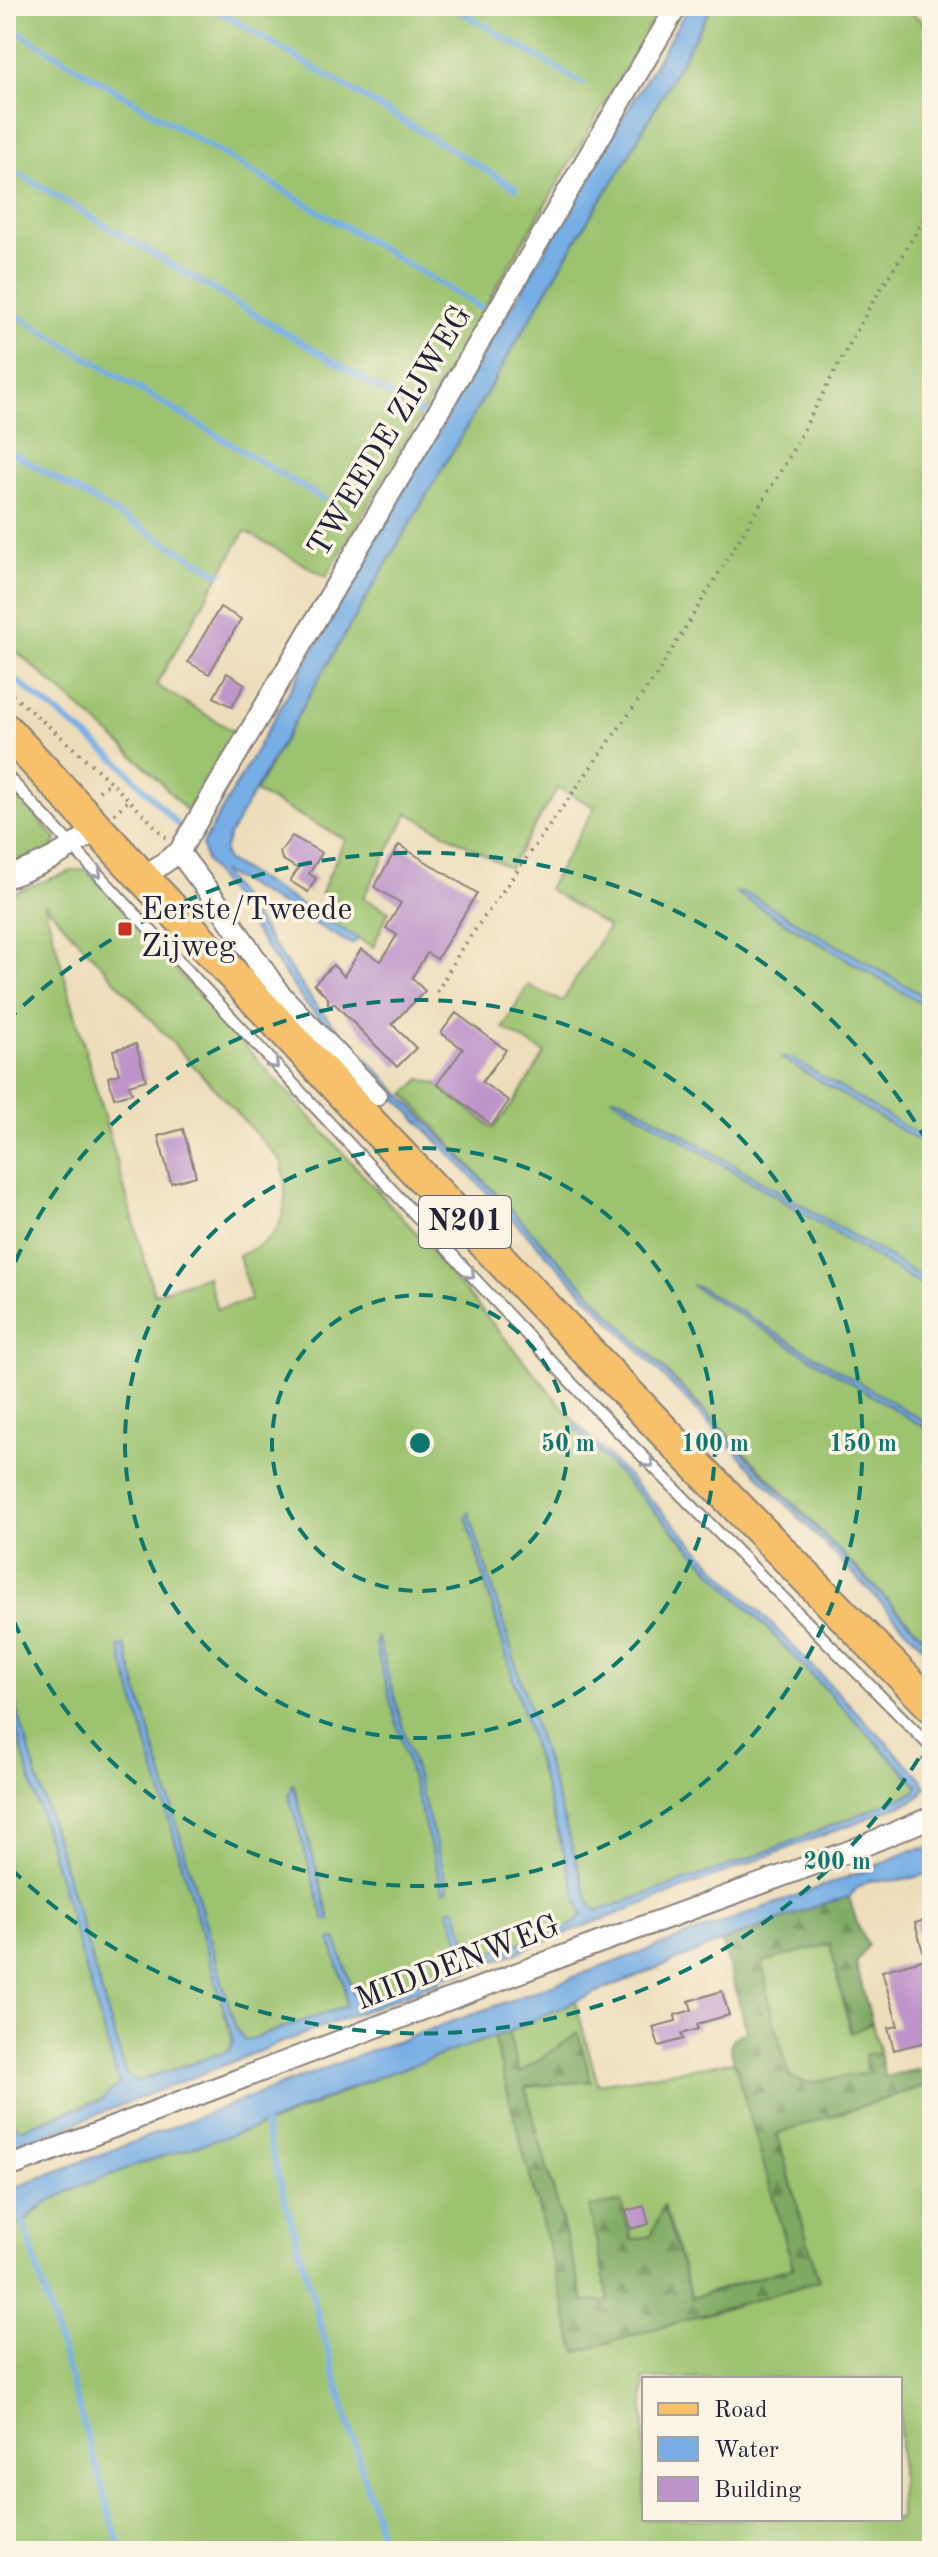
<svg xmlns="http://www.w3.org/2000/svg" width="938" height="2557" font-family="'Old Standard TT',serif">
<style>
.grass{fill:#9cc36f;stroke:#5f7255;stroke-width:2;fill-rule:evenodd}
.forest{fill:url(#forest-firs);stroke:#50664e;stroke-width:2}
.water{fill:#76aee5;stroke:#4c6890;stroke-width:2}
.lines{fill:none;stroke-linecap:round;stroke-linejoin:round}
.stream{stroke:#76aee5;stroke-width:6}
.building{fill:#be95ca}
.service-casing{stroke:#88807a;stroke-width:14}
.minor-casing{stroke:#88807a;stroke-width:24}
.primary-casing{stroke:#88807a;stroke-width:36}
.path{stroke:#88807a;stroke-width:4;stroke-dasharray:2 6;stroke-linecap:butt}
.service{stroke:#fff;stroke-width:10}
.minor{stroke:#fff;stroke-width:20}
.primary{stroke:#f7c06b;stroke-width:32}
.oneway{stroke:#9c9ca7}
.ring{fill:none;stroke:#0f766e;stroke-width:4;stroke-dasharray:14 10}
.poi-dot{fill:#c8321e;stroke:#fcf5e5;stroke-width:3}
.labels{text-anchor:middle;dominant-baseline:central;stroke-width:7;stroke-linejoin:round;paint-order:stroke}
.shield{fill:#fcf5e5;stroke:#63616e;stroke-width:2}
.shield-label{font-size:30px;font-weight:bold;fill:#22223b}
.street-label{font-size:32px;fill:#22223b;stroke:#fcf5e5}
.poi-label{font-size:32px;fill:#22223b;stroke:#fcf5e5;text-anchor:start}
.centre{fill:#0f766e;stroke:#fcf5e5;stroke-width:4}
.ring-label{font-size:24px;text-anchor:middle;font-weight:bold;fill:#0f766e;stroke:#fcf5e5;stroke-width:7;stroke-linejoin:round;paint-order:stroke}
</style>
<defs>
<pattern id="forest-firs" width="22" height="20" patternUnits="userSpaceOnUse" patternTransform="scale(2)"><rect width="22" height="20" fill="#7da962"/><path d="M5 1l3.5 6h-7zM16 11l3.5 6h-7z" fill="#668952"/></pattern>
</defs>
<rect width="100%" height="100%" fill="#fcf5e5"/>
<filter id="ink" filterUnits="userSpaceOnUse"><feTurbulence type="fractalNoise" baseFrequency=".0125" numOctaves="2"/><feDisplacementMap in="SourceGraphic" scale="16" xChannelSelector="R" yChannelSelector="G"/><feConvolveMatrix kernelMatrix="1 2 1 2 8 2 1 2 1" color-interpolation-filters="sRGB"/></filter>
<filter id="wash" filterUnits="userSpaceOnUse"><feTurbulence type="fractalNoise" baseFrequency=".006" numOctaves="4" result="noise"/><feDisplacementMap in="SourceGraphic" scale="32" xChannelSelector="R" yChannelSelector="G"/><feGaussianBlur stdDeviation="1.8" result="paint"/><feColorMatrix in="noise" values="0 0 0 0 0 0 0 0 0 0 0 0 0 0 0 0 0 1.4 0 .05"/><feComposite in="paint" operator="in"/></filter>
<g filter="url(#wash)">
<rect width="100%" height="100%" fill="#edddba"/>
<g class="grass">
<path d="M6,6H662L326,577L245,531L156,685L235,732L187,811L149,770L115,739L6,642Z"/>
<path d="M712,6H901L932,28V1001L750,895L737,894L932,1010V1143L791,1058L783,1059L932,1149V1283L622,1098H613L932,1291V1426L701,1288L694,1287L932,1432V1646L522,1222L405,1094L421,1079L437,1084L493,1128L515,1101L545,1053L503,1028L528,985L562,1002L608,927L548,889L595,807L558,788L509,868L408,813L363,898L389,911L373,947L330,923L342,903L321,893L345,839L255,792L307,699L591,215L620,171Z"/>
<path d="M6,782L56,839L53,849L24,865L14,858L6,861Z"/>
<path d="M87,869L209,1007L420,1237L577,1424L575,1428L918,1786L915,1792L756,1856L598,1912L590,1905L469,1513L466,1517L582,1915L574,1924L476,1958L466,1938L455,1908L449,1910C453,1924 464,1943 459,1959C453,1976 379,1994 361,2000L354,1995L336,1939L331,1940L345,1988L346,2006L245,2042L235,2026L125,1646L120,1647L233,2041L229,2051L134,2082L126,2074L6,1673V895L72,871ZM44,903L282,1162C287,1187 289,1222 267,1240C259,1247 248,1251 239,1256L251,1300L217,1309L207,1276L154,1294ZM293,1786H294L330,1919L325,1921L289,1796Z"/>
<path d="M6,1691L120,2085L101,2100L19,2129L8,2120L6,2111Z"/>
<path d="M830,1944L850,2032L872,2023L880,2054L866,2055L867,2073L809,2083L790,2078L769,2003L762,1962Z"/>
<path d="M575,2001L598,2084L735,2061L793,2267L691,2298L664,2207L651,2236L631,2240L590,2207L609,2301L584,2302L525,2087L591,2081L578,2034L519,2073L508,2032Z"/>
<path d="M493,2036L577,2352L818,2281L777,2133L932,2084V2551H6V2225L24,2223C59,2178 207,2144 265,2125C301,2112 336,2094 372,2080C412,2064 452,2051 493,2036ZM644,2379H900V2519H644Z"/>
</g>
<path class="forest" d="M849,1897L858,1926L868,1945L856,1964L872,2023L851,2033L830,1944L763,1962L769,2003L790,2078L809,2083L866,2073L865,2055L880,2054L885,2077L932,2066V2083L777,2134L819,2281L576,2352L493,2036L508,2032L519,2073L578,2033L591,2081L525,2087L584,2302L609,2301L589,2207L621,2202L632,2240L651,2236L663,2206L692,2298L793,2267L730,2047L733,2038L747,2031L722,1942L822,1904Z"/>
<g class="water">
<path d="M689,6H712L620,171L591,215L307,699L229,836L224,851L226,860L359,939L351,944L221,871L318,1008L791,1503L932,1646V1656L304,1002L206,861L202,845L403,492Z"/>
<path d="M735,892L750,895L932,1001V1010Z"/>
<path d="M782,1058H791L932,1143V1149Z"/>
<path d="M611,1097L621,1098L932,1283V1291Z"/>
<path d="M691,1285L701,1288L932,1426V1432Z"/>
<path d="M577,1424L919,1776L926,1787L920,1796L912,1801L463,1973L441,1977L440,1981L6,2150V2111L9,2120L20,2129L101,2100L119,2084L23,1754L6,1691V1673L126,2074L135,2082L229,2051L233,2041L119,1647L125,1646L235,2026L245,2041L346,2006L345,1988L330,1940L336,1939L354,1995L361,2000C379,1994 453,1976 459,1959C464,1944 453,1924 448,1910L455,1908L466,1938L477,1958L574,1924L582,1915L466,1516L469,1512L590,1905L598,1911L756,1856L915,1792L918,1786L574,1427Z"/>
<path d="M377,1636L449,1890L443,1891L375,1645Z"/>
<path d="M293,1784L330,1920L325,1921L289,1796Z"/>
<path d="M932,1847V1873L899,1881L871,1880L859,1886L849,1897L822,1904L744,1933L575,2001L508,2032L372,2079L264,2125L145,2162L75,2188L34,2210L24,2223L6,2225V2191L352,2058L870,1869L908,1851Z"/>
</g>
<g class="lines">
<g class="stream">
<path d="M210,6L516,188"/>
<path d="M451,6L582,83"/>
<path d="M6,25L483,309"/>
<path d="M6,166L422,414"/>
<path d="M6,309L323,499"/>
<path d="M6,449L220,574"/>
<path d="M6,672L120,763L177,824"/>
<path d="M264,2125L385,2551"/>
<path d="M24,2223L121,2551"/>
</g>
</g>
<g id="blocks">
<g class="building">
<path d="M220,607L241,619L209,674L188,662Z"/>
<path d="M227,673L245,684L232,707L214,697Z"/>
<path d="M292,836L322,853L309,874L316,878L308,892L290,881L298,869L282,859L280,852Z"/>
<path d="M399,845L477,893L437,959L427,953L412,978L425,991L392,1024L416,1048L397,1067L335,1004H328V998L314,984L333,965L344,976L361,949L381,961L397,935L386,928L401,903L374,887Z"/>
<path d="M456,1013L506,1050L482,1082L509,1101L492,1125L437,1084L463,1049L441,1033Z"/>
<path d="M136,1044L146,1080L129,1085L132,1093L114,1098L108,1077L119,1074L113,1050Z"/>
<path d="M183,1129L196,1176L171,1183L158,1136Z"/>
<path d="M932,1918V2026L925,2027L929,2041L894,2050L888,2028L898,2026L882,1971L925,1959L915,1923Z"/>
<path d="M722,1991L729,2015L697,2024L698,2029L681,2034L683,2039L659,2046L653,2027L676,2021L675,2015L692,2010L689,2001Z"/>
<path d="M644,2206L649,2224L631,2229L626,2211Z"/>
</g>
</g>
</g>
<g filter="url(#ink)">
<use href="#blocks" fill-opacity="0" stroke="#88807a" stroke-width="2"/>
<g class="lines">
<defs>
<path id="service" d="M6,775L593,1406L932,1748"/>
<g id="minor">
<path d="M179,852L221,908L279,993L376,1095"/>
<path d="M144,877L179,852L677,6"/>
<path d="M6,878C43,864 66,853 97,828"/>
<path d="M6,2168L576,1951L853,1850L932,1817"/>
</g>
<path id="primary" d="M6,730L359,1111L675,1443L932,1706"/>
</defs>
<use href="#service" class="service-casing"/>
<use href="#minor" class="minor-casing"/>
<use href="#primary" class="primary-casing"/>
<g class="path">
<path d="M6,690C62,737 116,784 166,838"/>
<path d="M99,791L111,781"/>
<path d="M114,814L130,799"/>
<path d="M437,992L460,951L656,676L785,464L869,308L932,207"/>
<path d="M922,1758L932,1772"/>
<path d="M440,1962L446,1982"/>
<path d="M6,2353L7,2358"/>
</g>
<use href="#service" class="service"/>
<use href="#minor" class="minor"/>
<use href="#primary" class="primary"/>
</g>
<defs><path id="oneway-chevron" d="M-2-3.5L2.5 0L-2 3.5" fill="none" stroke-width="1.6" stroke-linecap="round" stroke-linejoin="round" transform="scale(2)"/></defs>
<g class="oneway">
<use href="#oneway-chevron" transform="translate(97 873) rotate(47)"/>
<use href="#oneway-chevron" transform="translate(274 1064) rotate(47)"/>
<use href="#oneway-chevron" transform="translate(470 1274) rotate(47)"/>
<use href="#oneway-chevron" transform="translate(649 1463) rotate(45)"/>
</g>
</g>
<g class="ring">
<circle cx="420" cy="1443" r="148"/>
<circle cx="420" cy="1443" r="295"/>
<path d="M6 1284A443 443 0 1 1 6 1602"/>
<path d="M931 1738A590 590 0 0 1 6 1864M6 1022A590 590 0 0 1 931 1148"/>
</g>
<rect class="poi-dot" x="117" y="921" width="16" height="16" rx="4"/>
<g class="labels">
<rect class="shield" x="419" y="1196" width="92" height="52" rx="6"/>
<g class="shield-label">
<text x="465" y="1222">N201</text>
</g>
<g class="street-label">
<text transform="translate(391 432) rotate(-59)">TWEEDE ZIJWEG</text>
<text transform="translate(458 1964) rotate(-21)">MIDDENWEG</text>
</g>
<g class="poi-label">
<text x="141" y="911">Eerste/Tweede<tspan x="141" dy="37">Zijweg</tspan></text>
</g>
</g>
<circle cx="420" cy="1443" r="12" class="centre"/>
<g class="ring-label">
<text x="568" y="1451">50 m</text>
<text x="715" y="1451">100 m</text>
<text x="863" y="1451">150 m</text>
<text x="837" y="1869">200 m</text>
</g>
<rect width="938" height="2557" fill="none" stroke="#fcf5e5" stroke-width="32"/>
<rect x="642" y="2377" width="260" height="144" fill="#fcf5e5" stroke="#a5a1a1" stroke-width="2"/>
<rect x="658" y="2403" width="40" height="12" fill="#f7c06b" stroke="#a5a1a1" stroke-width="2"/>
<text x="714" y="2417" font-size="24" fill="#22223b">Road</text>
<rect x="658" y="2437" width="40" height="24" fill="#76aee5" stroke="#a5a1a1" stroke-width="2"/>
<text x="714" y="2457" font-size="24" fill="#22223b">Water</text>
<rect x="658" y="2477" width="40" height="24" fill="#be95ca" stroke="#a5a1a1" stroke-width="2"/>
<text x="714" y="2497" font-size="24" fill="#22223b">Building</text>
</svg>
